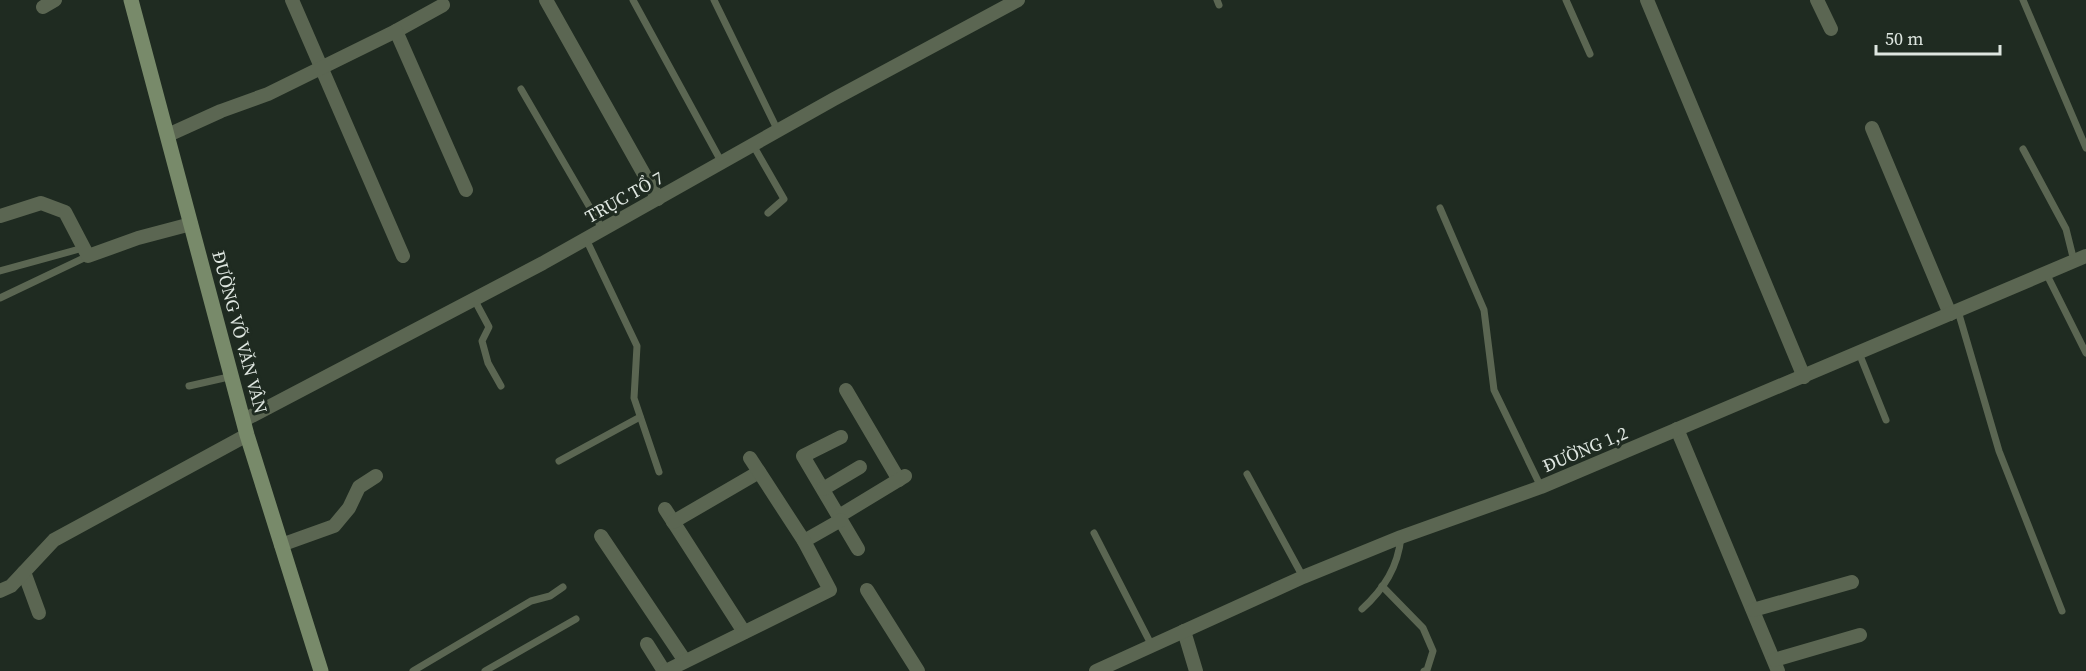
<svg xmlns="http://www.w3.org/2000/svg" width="2086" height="671" font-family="'Source Serif 4',serif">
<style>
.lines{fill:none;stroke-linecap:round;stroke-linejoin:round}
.lane{stroke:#5b6652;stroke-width:7}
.street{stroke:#5b6652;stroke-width:14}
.secondary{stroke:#788a6a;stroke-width:15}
.labels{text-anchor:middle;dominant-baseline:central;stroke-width:6;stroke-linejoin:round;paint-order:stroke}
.street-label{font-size:18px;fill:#dee6e0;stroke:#1f2b21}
</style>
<rect width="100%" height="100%" fill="#1f2b21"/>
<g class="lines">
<g class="lane">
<path d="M633,0L722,163"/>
<path d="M714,0L778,131"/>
<path d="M1217,0L1219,5"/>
<path d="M1566,0L1590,54"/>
<path d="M2023,0L2086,148"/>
<path d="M521,89L603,230"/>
<path d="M753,145L784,199L768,213"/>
<path d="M2023,149L2066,229L2074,261"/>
<path d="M1440,208L1484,310L1494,390L1541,487"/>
<path d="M586,239L637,346L634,398L659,472"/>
<path d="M0,271L83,248"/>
<path d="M2046,273L2086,353"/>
<path d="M0,298L88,256"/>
<path d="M474,299L489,327L482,341L488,363L501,386"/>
<path d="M1958,311L1999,451L2062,611"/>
<path d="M1859,353L1886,420"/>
<path d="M189,386L233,376"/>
<path d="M559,461L640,417"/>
<path d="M1247,474L1303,577"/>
<path d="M1094,533L1152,646"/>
<path d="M1382,586L1423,628L1433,651L1427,670L1424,671"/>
<path d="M1362,609C1384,589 1398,567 1401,537"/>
<path d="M413,671L531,601L550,596L563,587"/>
<path d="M485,671L576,619"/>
</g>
<g class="street">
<path d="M292,0L403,256"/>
<path d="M546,0L658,199"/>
<path d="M1647,0L1804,377"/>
<path d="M1817,0L1831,29"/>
<path d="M43,7L55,0"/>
<path d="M396,31L443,5"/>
<path d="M1872,128L1950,314"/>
<path d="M168,135L221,111L268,94L396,31L466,190"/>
<path d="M0,216L41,203L65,212L88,256L138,238L191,224"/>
<path d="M846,390L899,480"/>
<path d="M244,420L543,263L834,99L1018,0"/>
<path d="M1677,429L1778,671"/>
<path d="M841,437L803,456L858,549"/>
<path d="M823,489L860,467"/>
<path d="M665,509L744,632"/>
<path d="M839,516L905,476"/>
<path d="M673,522L759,472"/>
<path d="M601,536L685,661"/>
<path d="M804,541L841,520"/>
<path d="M281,545L334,526L349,508L359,487L376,476"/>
<path d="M24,572L39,613"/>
<path d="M867,590L918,671"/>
<path d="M0,591L11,586L54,540L247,435"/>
<path d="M1753,610L1852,582"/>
<path d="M1184,631L1196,671"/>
<path d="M647,644L664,671"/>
<path d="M1774,660L1860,635"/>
<path d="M666,671L830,590L804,541L750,458"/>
<path d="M1096,671L1303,577L1401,537L1541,487L2086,256"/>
</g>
<path class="secondary" d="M131,0L247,435L321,671"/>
</g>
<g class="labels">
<g class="street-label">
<text transform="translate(624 197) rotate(-29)">TRỤC TỔ 7</text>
<text transform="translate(240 332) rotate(75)">ĐƯỜNG VÕ VĂN VÂN</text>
<text transform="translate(1585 449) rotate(-23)">ĐƯỜNG 1,2</text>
</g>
</g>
<path d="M1876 45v9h124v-9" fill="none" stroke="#dee6e0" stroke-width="3"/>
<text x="1885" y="45" font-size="18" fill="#dee6e0" stroke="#1f2b21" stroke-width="4.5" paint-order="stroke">50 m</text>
</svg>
